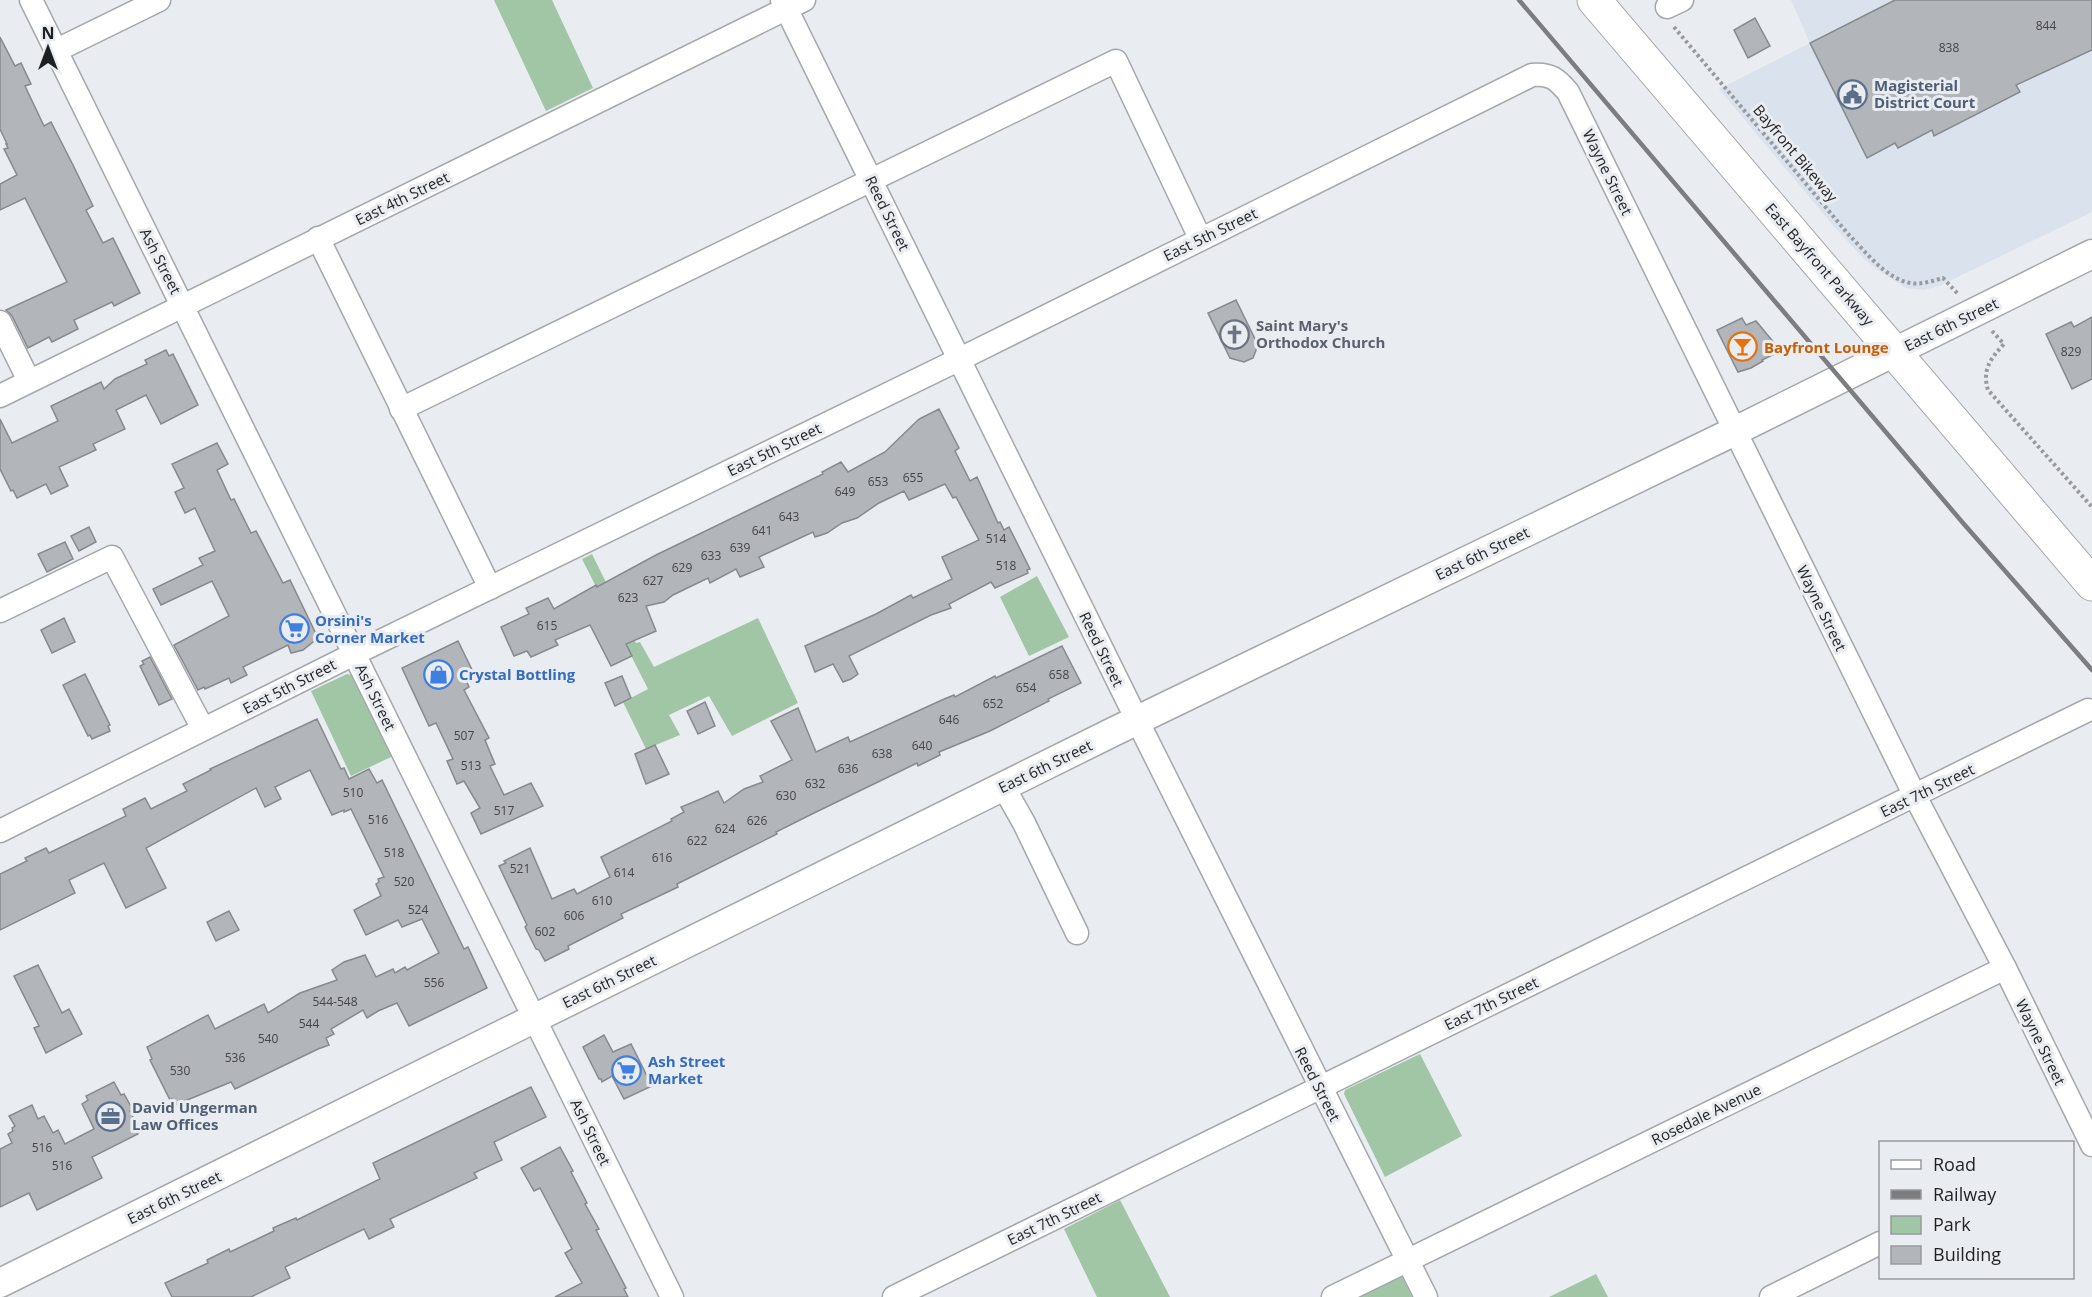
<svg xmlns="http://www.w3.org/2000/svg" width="2092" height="1297" font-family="'Open Sans',sans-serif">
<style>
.built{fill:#dae2ed}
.green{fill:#a0c6a5}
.building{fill:#b2b5ba;stroke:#86898e;stroke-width:1.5}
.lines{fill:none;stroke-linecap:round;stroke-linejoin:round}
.minor-casing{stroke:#a4a7ac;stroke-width:25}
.major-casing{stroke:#a4a7ac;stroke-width:31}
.highway-casing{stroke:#a4a7ac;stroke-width:35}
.path{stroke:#989a9e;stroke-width:4;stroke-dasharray:3 3;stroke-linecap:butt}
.minor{stroke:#fff;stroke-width:22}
.major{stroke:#fff;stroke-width:28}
.highway{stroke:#fff;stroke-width:33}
.rail{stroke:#7b7d80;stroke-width:4.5}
.labels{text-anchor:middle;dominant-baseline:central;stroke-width:6;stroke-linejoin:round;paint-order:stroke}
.number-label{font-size:12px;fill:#444548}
.service-label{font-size:15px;font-weight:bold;fill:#4e5e75;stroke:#e9ecf1;text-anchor:start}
.street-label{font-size:15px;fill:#1f2022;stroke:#e9ecf1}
.worship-label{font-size:15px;font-weight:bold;fill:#5b616d;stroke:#e9ecf1;text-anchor:start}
.food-label{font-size:15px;font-weight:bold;fill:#c56008;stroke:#e9ecf1;text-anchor:start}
.shop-label{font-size:15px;font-weight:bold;fill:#366cbe;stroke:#e9ecf1;text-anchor:start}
</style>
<rect width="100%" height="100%" fill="#e9ecf1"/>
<path class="built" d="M1791,0H2092V212L1939,286L1924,290L1906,288L1878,270L1863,258L1832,224L1719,89L1810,43Z"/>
<g class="green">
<path d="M494,0H552L593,88L546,111Z"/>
<path d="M592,554L636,643L640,642L654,667L758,618L798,703L732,736L709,696L669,715L680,735L646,749L623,702L648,689L582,559Z"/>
<path d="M1037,576L1069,637L1029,656L1000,597Z"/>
<path d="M347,674L352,675L393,756L351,776L311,691Z"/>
<path d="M1420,1054L1462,1136L1385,1177L1344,1094L1345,1090Z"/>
<path d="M1120,1200L1170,1297H1097L1064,1229Z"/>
<path d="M1399,1270L1412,1297H1341Z"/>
<path d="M1596,1274L1608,1297H1549Z"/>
</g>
<g class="building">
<path d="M1895,0H2092V50L2016,85L2020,92L1934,136L1932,130L1898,148L1895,143L1867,158L1810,43Z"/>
<path d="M1755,18L1770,46L1748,58L1734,30Z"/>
<path d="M0,37L15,66L21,63L31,84L25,86L44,126L51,122L72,163L93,206L86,210L103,243L113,238L140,293L114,306L112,302L74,320L78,329L52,342L49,337L28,348L12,316L6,310L67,282L25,198L0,210V184L17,175L4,149L8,148L6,144H7L0,129Z"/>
<path d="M1236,300L1258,345L1253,358L1244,362L1230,358L1208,313Z"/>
<path d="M2092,317V379L2072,389L2046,334L2071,322L2074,327Z"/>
<path d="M1742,318L1746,325L1756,321L1781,351L1762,360L1763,361L1751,368L1738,372L1717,330Z"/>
<path d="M166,350L169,356L173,354L198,405L161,424L146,395L116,410L125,429L93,444L96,450L59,467L68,486L51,494L46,484L17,498L13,490L11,491L0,469V419L12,443L58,421L51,406L101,382L104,389L115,379L147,364L145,360Z"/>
<path d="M939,409L959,448L955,451L970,481L977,477L998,523L1000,522L1004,530L1009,527L1030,569L1027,570L1028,573L995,588L991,582L949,604L951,608L931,615L849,656L858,674L851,679L843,682L833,664L815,672L805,646L876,614L911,595L913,598L952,579L942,557L979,540L956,497L953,498L945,484L909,500L904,491L879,503L857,518L842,523L827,533L815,537L813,532L759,557L764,567L740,577L736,569L710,583L708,578L673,595L664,602L646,606L656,631L626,644L632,656L611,666L590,625L555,640L558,645L531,657L527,651L514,656L501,627L529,614L526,608L548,598L554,609L596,585L597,587L656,555L823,474L822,472L841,462L848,472L885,452L919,419Z"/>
<path d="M217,443L228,464L217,470L231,500L234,499L251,533L256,531L283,583L290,580L318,638L303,650L291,653L288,645L243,667L247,675L231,683L229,678L205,689L204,687L198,690L174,645L229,616L212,581L161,605L153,589L203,565L199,558L215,551L195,508L185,513L175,492L184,488L172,464Z"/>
<path d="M89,527L96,542L79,551L71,536Z"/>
<path d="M65,542L73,559L47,572L38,554Z"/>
<path d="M64,618L75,642L52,653L41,630Z"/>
<path d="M458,641L475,676L466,680L469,687L464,690L489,738L485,740L495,764L490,766L504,795L531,783L543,806L481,834L471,813L480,808L464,781L457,784L447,761L453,759L436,723L429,726L402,668Z"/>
<path d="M1062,646L1081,683L1048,699L1049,701L990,731L939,752L940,755L918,766L917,763L812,814L776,832L777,834L677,884L678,887L621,914L623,918L568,946L569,949L545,961L539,950L536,949L525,927L527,925L499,866L506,863L504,861L530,848L552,899L574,889L577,894L610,877L601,857L672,821L671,819L684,812L681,807L703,798L718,791L724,803L744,789L763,782L760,776L792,760L771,721L798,708L816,752L848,737L850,742L942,700L954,695L955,697L995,676L996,678Z"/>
<path d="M150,657L172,699L159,705L140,666L144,664L142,661Z"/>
<path d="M85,674L110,725L108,726L110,731L92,739L90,735L88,736L63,685Z"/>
<path d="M622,676L631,698L615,706L605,683Z"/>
<path d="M705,702L715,726L698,734L687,711Z"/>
<path d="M317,719L341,769L344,768L349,779L369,769L377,783L382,780L464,949L468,947L487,988L409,1026L397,1003L378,1011L367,1018L363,1010L331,1029L334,1034L326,1038L329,1045L318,1049L235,1089L231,1082L175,1105L172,1099L170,1100L150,1060L152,1059L147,1047L208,1015L215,1029L264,1004L268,1013L300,993L337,980L332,970L344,962L365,955L376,977L393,969L395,973L405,967L407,970L439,953L422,919L402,927L398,920L366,935L354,910L381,896L376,884L379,882L378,879L384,877L351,809L344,812V810L332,815L310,770L275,787L281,799L265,807L256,788L146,848L166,888L126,908L104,863L69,880L75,893L0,930V874L27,861L25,858L46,848L49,853L126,816L123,809L145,798L151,809L187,791L183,784L211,770L210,769Z"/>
<path d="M655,745L669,774L646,784L635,754Z"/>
<path d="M229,911L239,930L216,941L207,922Z"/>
<path d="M38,965L62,1013L69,1009L82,1034L46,1053L34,1028L39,1026L14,976Z"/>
<path d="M604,1035L613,1052L631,1044L652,1086L624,1099L612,1076L602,1082L601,1079H599L583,1047Z"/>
<path d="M114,1082L121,1095L124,1094L133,1110L130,1111L138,1127L135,1128L138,1134L92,1157L102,1178L37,1210L29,1193L0,1207V1149L12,1143L8,1134L13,1131L12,1128L15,1126L9,1116L32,1105L38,1119L44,1116L53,1133L58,1130L65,1144L94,1129L82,1104L88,1100L86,1096Z"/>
<path d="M531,1087L546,1117L494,1142L502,1160L474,1173L477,1178L390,1219L394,1227L369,1239L364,1229L285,1267L290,1278L251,1297H172L165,1283L208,1263L207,1260L229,1249L230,1252L274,1231L273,1228L296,1218L297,1220L380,1179L373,1163Z"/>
<path d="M560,1147L573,1171L571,1172L587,1203L585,1204L599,1229L596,1230L626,1288L624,1289L628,1297H555L582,1283L565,1253L572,1249L540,1188L534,1191L521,1168Z"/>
</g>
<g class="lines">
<defs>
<g id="minor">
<path d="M31,0L672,1297"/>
<path d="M782,0L1137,720L1426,1297"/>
<path d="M1667,7L1682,0"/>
<path d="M55,51L159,0"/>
<path d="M318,238L490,588"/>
<path d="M0,322L29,381"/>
<path d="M0,396L804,0"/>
<path d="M401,409L1116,61L1200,238"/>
<path d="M0,611L112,557L203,729"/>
<path d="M1003,786L1024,823L1077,933"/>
<path d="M0,831L354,654L960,359L1532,75C1550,73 1557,79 1568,92L1915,796L2005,968L2092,1145"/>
<path d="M894,1297L2088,710"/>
<path d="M1333,1297L2005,968"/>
<path d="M1771,1297L1880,1243"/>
</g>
<path id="major" d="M0,1283L1115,731L1735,431L2092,254"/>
<path id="highway" d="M1594,0L2092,584"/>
</defs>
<use href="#minor" class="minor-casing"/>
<use href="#major" class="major-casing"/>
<use href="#highway" class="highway-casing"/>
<g class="path">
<path d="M1674,27L1849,235C1866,252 1885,278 1910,283C1921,285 1932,281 1943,278L1958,294"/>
<path d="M1992,331L2004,344C1990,359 1982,370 1988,390L2092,507"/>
</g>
<use href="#minor" class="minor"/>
<use href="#major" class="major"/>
<use href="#highway" class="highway"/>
<path class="rail" d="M1519,0L1963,523L2092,670"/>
</g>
<defs>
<symbol id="civic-ring" viewBox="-11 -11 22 22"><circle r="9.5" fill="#e9ecf1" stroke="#5c6f8a" stroke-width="1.5"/><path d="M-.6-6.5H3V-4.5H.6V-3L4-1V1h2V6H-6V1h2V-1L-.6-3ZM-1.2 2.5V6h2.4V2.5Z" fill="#5c6f8a"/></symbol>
<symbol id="church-ring" viewBox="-11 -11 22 22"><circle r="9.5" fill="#e9ecf1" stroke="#6b7280" stroke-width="1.5"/><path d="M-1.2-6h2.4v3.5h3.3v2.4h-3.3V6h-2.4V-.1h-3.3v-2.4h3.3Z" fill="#6b7280"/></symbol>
<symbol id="bar-ring" viewBox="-11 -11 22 22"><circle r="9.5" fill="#e9ecf1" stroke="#e8710a" stroke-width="1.5"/><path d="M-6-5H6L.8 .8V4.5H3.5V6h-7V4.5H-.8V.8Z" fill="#e8710a"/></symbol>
<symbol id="supermarket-ring" viewBox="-11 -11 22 22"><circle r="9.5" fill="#e9ecf1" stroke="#3f7fe0" stroke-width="1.5"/><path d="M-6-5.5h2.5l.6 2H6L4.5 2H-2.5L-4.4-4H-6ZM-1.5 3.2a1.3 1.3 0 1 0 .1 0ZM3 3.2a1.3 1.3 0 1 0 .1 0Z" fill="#3f7fe0"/></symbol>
<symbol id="shop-ring" viewBox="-11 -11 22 22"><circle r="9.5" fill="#e9ecf1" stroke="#3f7fe0" stroke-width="1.5"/><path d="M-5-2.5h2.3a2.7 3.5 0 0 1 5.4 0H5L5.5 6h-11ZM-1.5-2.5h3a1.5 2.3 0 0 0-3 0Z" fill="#3f7fe0"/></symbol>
<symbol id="office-ring" viewBox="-11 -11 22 22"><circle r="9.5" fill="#e9ecf1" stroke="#5c6f8a" stroke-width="1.5"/><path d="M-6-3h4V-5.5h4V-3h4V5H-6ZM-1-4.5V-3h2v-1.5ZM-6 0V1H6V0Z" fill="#5c6f8a"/></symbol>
</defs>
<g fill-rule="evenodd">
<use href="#civic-ring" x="1836" y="78" width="33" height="33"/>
<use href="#church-ring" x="1218" y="318" width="33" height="33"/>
<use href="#bar-ring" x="1726" y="330" width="33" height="33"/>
<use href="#supermarket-ring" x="278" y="612" width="33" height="33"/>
<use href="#shop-ring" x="422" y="658" width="33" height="33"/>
<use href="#supermarket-ring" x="610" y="1054" width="33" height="33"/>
<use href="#office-ring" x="94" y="1100" width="33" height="33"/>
</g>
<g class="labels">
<g class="number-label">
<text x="2046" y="25">844</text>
<text x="1949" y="47">838</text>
<text x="2071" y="351">829</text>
<text x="913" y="477">655</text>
<text x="878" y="481">653</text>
<text x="845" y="491">649</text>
<text x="789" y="516">643</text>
<text x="762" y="530">641</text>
<text x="996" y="538">514</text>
<text x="740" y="547">639</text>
<text x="711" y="555">633</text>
<text x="1006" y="565">518</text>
<text x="682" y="567">629</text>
<text x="653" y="580">627</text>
<text x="628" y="597">623</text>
<text x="547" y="625">615</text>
<text x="1059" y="674">658</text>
<text x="1026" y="687">654</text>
<text x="993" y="703">652</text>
<text x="949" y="719">646</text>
<text x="464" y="735">507</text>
<text x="922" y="745">640</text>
<text x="882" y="753">638</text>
<text x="471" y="765">513</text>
<text x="848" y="768">636</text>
<text x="815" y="783">632</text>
<text x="353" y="792">510</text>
<text x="786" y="795">630</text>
<text x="504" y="810">517</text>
<text x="378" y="819">516</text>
<text x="757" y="820">626</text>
<text x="725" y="828">624</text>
<text x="697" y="840">622</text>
<text x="394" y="852">518</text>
<text x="662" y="857">616</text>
<text x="520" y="868">521</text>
<text x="624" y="872">614</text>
<text x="404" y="881">520</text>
<text x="602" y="900">610</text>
<text x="418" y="909">524</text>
<text x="574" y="915">606</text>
<text x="545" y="931">602</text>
<text x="434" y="982">556</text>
<text x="335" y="1001">544-548</text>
<text x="309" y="1023">544</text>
<text x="268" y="1038">540</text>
<text x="235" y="1057">536</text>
<text x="180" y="1070">530</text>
<text x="42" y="1147">516</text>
<text x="62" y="1165">516</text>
</g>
<g class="service-label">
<text x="1874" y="85">Magisterial<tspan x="1874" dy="17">District Court</tspan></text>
<text x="132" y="1107">David Ungerman<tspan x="132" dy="17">Law Offices</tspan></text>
</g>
<g class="street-label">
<text transform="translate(1796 153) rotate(50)">Bayfront Bikeway</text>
<text transform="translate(1608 172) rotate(64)">Wayne Street</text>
<text transform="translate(402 198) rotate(-26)">East 4th Street</text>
<text transform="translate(888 213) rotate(64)">Reed Street</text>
<text transform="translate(1210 234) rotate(-26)">East 5th Street</text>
<text transform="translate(161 261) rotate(63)">Ash Street</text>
<text transform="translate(1820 264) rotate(49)">East Bayfront Parkway</text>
<text transform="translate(1951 324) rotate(-26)">East 6th Street</text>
<text transform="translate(774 449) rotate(-26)">East 5th Street</text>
<text transform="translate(1482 553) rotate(-26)">East 6th Street</text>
<text transform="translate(1822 608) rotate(64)">Wayne Street</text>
<text transform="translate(1102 649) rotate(64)">Reed Street</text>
<text transform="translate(289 686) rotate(-27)">East 5th Street</text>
<text transform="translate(376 697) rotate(64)">Ash Street</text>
<text transform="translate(1045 766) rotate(-26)">East 6th Street</text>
<text transform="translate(1927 790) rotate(-26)">East 7th Street</text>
<text transform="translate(609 981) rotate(-26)">East 6th Street</text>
<text transform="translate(1491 1003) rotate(-26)">East 7th Street</text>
<text transform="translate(2041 1042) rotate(64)">Wayne Street</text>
<text transform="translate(1318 1084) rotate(63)">Reed Street</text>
<text transform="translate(1706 1114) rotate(-26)">Rosedale Avenue</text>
<text transform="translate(591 1132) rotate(64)">Ash Street</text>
<text transform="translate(174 1197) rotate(-26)">East 6th Street</text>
<text transform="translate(1054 1218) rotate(-26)">East 7th Street</text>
</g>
<g class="worship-label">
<text x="1256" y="325">Saint Mary's<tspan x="1256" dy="17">Orthodox Church</tspan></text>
</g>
<g class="food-label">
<text x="1764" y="347">Bayfront Lounge</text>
</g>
<g class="shop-label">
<text x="315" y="620">Orsini's<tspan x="315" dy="17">Corner Market</tspan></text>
<text x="459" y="674">Crystal Bottling</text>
<text x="648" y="1061">Ash Street<tspan x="648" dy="17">Market</tspan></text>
</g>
</g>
<rect x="1879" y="1141" width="195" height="138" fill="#e9ecf1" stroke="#989a9e" stroke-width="1.5"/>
<rect x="1891" y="1160" width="30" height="9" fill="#ffffff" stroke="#989a9e" stroke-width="1.5"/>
<text x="1933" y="1171" font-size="18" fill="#1f2022">Road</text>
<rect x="1891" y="1190" width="30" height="9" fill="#7b7d80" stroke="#989a9e" stroke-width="1.5"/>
<text x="1933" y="1201" font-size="18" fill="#1f2022">Railway</text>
<rect x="1891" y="1216" width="30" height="18" fill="#a0c6a5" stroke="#989a9e" stroke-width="1.5"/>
<text x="1933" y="1231" font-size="18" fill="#1f2022">Park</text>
<rect x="1891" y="1246" width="30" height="18" fill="#b2b5ba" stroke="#989a9e" stroke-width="1.5"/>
<text x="1933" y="1261" font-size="18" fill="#1f2022">Building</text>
<g transform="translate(48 48)" stroke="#e9ecf1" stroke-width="4.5" paint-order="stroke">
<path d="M0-4.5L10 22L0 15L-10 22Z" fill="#1f2022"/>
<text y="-9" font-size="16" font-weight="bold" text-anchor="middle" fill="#1f2022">N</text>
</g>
</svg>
